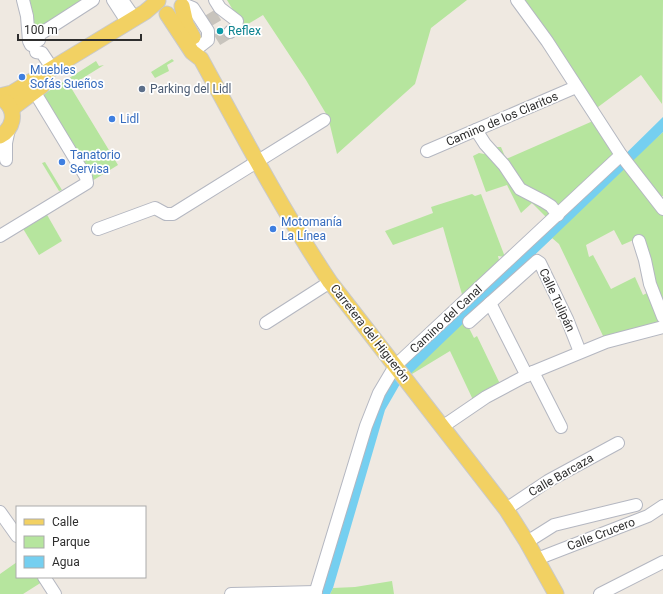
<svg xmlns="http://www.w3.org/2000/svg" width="663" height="594" font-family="Roboto,sans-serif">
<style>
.green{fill:#b6e59e}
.water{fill:#75cff0}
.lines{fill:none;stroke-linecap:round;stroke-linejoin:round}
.minor-tunnel{stroke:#c8c4bd;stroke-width:12;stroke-dasharray:12 6;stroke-linecap:butt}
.minor-casing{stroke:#b4b7c1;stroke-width:14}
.major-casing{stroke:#c9c9c9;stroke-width:17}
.minor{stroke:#fff;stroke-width:12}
.major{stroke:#f2d163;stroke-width:15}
.culture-dot{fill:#0f9aa8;stroke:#fff;stroke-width:1.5}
.shop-dot{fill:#3f7fe0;stroke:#fff;stroke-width:1.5}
.service-dot{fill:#5c6f8a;stroke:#fff;stroke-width:1.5}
.labels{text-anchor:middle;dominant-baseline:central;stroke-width:3.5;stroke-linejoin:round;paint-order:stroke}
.culture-label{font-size:12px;fill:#0d838f;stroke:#fff;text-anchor:start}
.shop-label{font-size:12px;fill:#366cbe;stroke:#fff;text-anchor:start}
.service-label{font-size:12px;fill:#4e5e75;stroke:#fff;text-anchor:start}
.street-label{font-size:12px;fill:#2e2e2e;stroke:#fff}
</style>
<rect width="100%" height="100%" fill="#efe9e1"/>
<g class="green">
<path d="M22,0H93L31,45Z"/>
<path d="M227,0H467L431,28L415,84L337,154L328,117L306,80L263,15L243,27Z"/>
<path d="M521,0H663L662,104L641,75L594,110Z"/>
<path d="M172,59L174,61L167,65L169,71L155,78L151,72Z"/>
<path d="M96,61L99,66L104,65L70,86L118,165L92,181L41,96Z"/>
<path d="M593,121L614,154L560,208L525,191L493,147H501L506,159Z"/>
<path d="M663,132V196L660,197L630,162Z"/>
<path d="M479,153L489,155L550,212L548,219L532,203L521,213L507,185L486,192L473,156Z"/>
<path d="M621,158L663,213V310L638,238L622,245L614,230L586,245L589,257L593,255L611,289L635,277L643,295L649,292L661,324L605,340L559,244L552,238L465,320L474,338L477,336L501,386L474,402L450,351L412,374L402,364Z"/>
<path d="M45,162L62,190L59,191L42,163Z"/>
<path d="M472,194L475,196L481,194L505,257L498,256L500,264L463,298L443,227L393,245L385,231L433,213L431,207Z"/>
<path d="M46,213L62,241L39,255L22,227Z"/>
<path d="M17,562V577H38L42,582L23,594H0V574Z"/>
<path d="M392,581L394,594H330L333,588L355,587Z"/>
</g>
<path class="water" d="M663,117V132L400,384L385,410L333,588L330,594H321L371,419L394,375L550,228Z"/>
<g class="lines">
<g class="minor-tunnel">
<path d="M208,21L218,15"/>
<path d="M217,40L230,32"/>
</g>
<defs>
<g id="minor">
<path d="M23,0L27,16L29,41L31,45L39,40L37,36L93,0"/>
<path d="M113,0L124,17L131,13L122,0"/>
<path d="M215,0L220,8L237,21L236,27L230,32"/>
<path d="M517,0L547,41L621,155L663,209"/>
<path d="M183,4L193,8L208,31V40L199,47"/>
<path d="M36,52L42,53L52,68"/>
<path d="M476,130L485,144L504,165L520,189L543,201L551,206L558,215"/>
<path d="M427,151L576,87"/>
<path d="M6,160V143L9,129"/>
<path d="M98,229L155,208L166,214H173L324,120"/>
<path d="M0,236L87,183L86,177L34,91"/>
<path d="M639,241L645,260L650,284L663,317"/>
<path d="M490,303L527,376"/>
<path d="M469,322L537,261L540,263L567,319L580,352"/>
<path d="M266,323L330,282"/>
<path d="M533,372L561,427"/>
<path d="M442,427L486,397L533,372L606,342L663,327"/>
<path d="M506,509L548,481L618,443"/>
<path d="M0,512L17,536"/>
<path d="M527,542L554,525L636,505"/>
<path d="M537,559L648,516L663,506"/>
<path d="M44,577L55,594"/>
<path d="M231,594L316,592"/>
<path d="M315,594L366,426L379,393L395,366L621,155"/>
<path d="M600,594L663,562"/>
</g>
<g id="major">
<path d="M182,6L186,24L193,37"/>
<path d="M167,14L192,52L201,59C242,134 282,210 330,282L506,509L527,542L556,594"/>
<path d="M0,96L12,93L145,12L158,1"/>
<path d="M11,109L42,86"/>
<path d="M0,136C13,129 17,113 6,102"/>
</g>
</defs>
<use href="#minor" class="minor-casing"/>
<use href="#major" class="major-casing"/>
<use href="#minor" class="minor"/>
<use href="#major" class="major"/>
</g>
<circle class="culture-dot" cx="220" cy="31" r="4"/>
<g class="shop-dot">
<circle cx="22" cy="77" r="4"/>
<circle cx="112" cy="119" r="4"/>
<circle cx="62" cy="162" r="4"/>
<circle cx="273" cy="229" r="4"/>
</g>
<circle class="service-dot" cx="142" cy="89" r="4"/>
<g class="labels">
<g class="culture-label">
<text x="228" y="31">Reflex</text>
</g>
<g class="shop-label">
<text x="30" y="70">Muebles<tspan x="30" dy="14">Sofás Sueños</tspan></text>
<text x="120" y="119">Lidl</text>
<text x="70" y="155">Tanatorio<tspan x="70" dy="14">Servisa</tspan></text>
<text x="281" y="222">Motomanía<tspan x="281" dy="14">La Línea</tspan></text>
</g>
<g class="service-label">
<text x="150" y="89">Parking del Lidl</text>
</g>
<g class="street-label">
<text transform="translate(502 119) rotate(-23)">Camino de los Claritos</text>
<text transform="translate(557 300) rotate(65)">Calle Tulipán</text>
<text transform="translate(446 319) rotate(-43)">Camino del Canal</text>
<text transform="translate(370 333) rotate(52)">Carretera del Higuerón</text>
<text transform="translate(561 475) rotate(-30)">Calle Barcaza</text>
<text transform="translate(601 534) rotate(-21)">Calle Crucero</text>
</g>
</g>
<rect x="16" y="506" width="130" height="72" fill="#ffffff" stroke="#ababab"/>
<rect x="24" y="519" width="20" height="6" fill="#f2d163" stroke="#ababab"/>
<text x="52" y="526" font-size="12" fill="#2e2e2e">Calle</text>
<rect x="24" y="536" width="20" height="12" fill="#b6e59e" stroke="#ababab"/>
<text x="52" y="546" font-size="12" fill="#2e2e2e">Parque</text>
<rect x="24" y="556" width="20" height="12" fill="#75cff0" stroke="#ababab"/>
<text x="52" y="566" font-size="12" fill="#2e2e2e">Agua</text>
<path d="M18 34v6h123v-6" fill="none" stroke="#2e2e2e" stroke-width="2"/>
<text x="24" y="34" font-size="12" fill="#2e2e2e" stroke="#ffffff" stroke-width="3" paint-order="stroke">100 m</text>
</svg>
